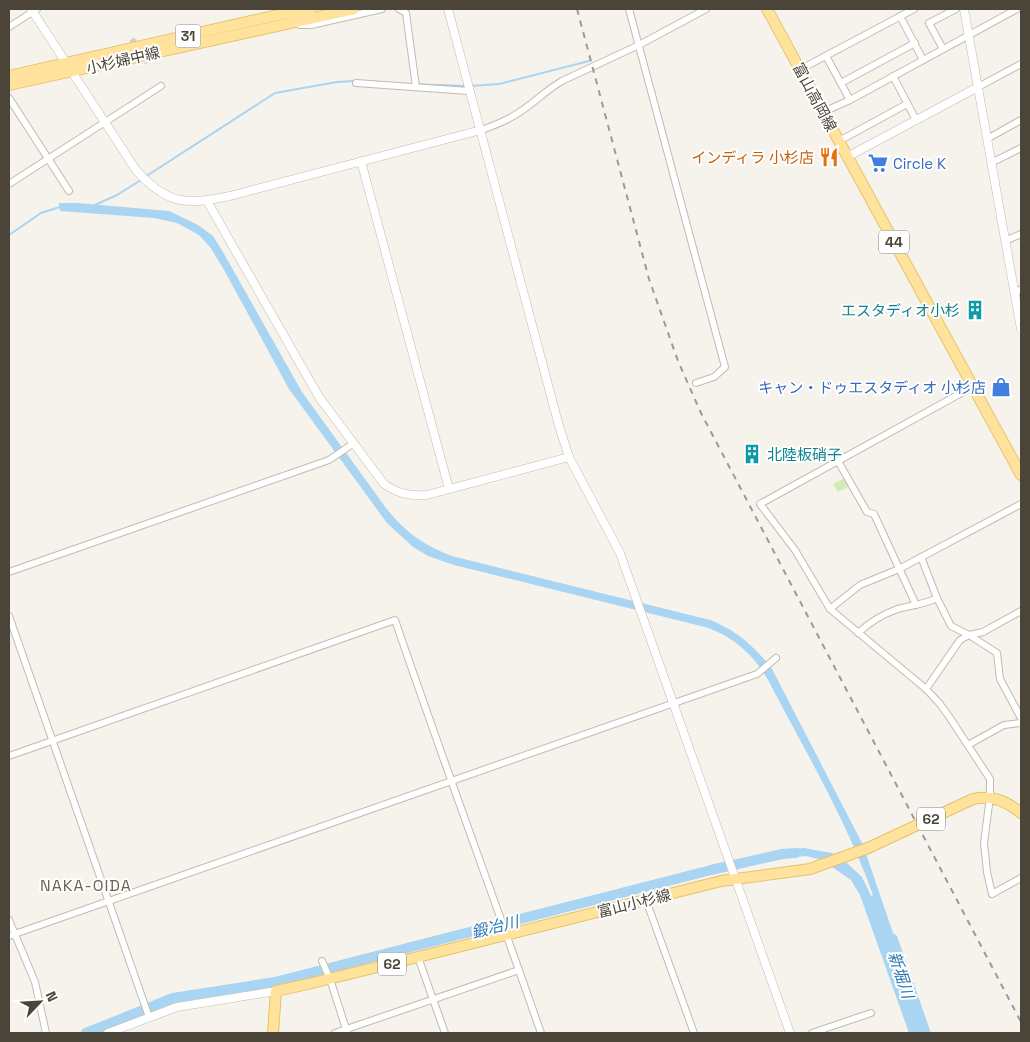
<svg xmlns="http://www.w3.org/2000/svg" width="1030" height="1042" font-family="'Space Grotesk','Noto Sans JP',sans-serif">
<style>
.green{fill:#d2eab5}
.water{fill:#a9d4f2}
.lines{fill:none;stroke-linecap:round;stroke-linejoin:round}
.stream{stroke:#a9d4f2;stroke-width:2}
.river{stroke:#a9d4f2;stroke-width:10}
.minor-tunnel{stroke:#d4d0c8;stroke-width:6;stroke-dasharray:6 3;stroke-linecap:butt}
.minor-casing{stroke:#c2bbae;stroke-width:8}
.tertiary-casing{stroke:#c2bbae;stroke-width:9}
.primary-casing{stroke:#e6c16a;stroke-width:12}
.minor{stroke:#fff;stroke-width:6}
.tertiary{stroke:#fff;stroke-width:8}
.primary{stroke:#ffe39c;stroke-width:10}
.rail{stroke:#9a9a9a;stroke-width:2;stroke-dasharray:6 6;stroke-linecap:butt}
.labels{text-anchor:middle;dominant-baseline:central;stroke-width:4;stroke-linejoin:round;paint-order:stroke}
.shield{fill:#fff;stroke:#817c74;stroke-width:1}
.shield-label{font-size:14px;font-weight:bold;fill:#4b4439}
.street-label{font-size:15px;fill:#4b4439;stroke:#fff}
.food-label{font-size:15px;fill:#c56008;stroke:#fff;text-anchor:end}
.shop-label{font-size:15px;fill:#366cbe;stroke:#fff;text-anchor:start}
.culture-label{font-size:15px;fill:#0d838f;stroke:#fff;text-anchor:end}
.neighbourhood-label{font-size:16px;letter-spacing:1px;fill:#6e6250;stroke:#fff}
.water-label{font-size:16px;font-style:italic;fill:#2e7ab2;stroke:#fff}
</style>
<rect width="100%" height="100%" fill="#f6f3ec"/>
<path class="green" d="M845,478L850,486L838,492L833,484Z"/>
<path class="water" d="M59,203H77L169,211L198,225L213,236L223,252L302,392L386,508C405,532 423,545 452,556L710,620C738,631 752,645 771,667L863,845L893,933L897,936L931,1033H909L860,895L851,880L822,860L806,856L784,858L782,850L804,848L832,853L847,863L862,877L871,896L873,895C846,819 804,749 767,678C753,654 731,635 705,627L454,565L428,556L413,547L387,523L289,389L223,268L210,247L199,235L177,223L154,218L60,211Z"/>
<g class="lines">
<g class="stream">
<path d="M409,84L467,86"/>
<path d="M471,86L499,84L589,61"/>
<path d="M145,177L275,93L337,82L354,81"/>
<path d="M95,205L117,195L141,180"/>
<path d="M9,235L41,213L60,207"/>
</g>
<path class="river" d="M86,1033L173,998L275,982L711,870L782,854L796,853"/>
<path class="minor-tunnel" d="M132,39L147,63"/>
<defs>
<g id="minor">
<path d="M399,9L406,13L416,87"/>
<path d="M629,9L725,367L714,377L696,383"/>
<path d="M900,16L923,60"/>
<path d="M300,25H311L382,9"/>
<path d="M9,27L37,9"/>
<path d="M943,49L929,23L956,9"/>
<path d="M826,56L850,100"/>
<path d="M801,69L914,9"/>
<path d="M893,76L916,120"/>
<path d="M356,83L469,91"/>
<path d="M841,83L915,43"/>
<path d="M978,87L1021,64"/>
<path d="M9,98L69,191"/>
<path d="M823,112L850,100L1017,9"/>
<path d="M481,130C496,125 511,119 524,109C537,100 548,89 562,81L639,45L706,9"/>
<path d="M987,139L1021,120"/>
<path d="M839,141L907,104"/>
<path d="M991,163L1021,148"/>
<path d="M9,184L161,86"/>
<path d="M1005,241L1021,234"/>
<path d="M1015,293L1021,289"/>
<path d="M974,386L760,504L795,550L830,609L926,689L940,704L950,718L990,779V797L984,843L987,872L992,894L1021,878"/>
<path d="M838,461L867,512L874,514L916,605"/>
<path d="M921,557L937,598L951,626L969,635L997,653L1000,679L1021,718"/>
<path d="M9,572L329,460L354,443"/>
<path d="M830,609L860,585L899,569L1021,504"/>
<path d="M9,616L149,1017"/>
<path d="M858,633C869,623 881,615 895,610C909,605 924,605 937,598"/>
<path d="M926,689L960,640L969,635L983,632L1021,611"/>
<path d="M968,745L1004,725L1021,723"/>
<path d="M9,756L395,620C442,758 493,895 541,1033"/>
<path d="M646,900L694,1033"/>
<path d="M9,920L35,982L46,1033"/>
<path d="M9,936L757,674L776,658"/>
<path d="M418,957L445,1033"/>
<path d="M322,961L330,979L347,1032"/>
<path d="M335,1033L519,970"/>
<path d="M812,1033L871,1013"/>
</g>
<g id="tertiary">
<path d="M31,9L136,170C167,205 186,205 230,196L481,130"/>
<path d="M448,9L559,426L569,457L620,553L790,1033"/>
<path d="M964,9L1021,329"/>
<path d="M847,157L978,87"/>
<path d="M361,161L449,489"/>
<path d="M207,201L319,397L384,484C399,494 409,496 427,495L569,457"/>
<path d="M108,1033L177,1007L276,991"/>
</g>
<g id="primary">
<path d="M767,9L1021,475"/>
<path d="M9,76L278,15L311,9"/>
<path d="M9,85L354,9"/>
<path d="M273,1033L276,991L308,984L418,957L721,881L810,869L868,848L973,799C993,795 1006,801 1021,813"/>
</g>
</defs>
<use href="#minor" class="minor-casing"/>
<use href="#tertiary" class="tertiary-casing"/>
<use href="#primary" class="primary-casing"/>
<use href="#minor" class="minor"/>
<use href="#tertiary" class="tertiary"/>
<use href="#primary" class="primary"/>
<path class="rail" d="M577,9L649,279L678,361L701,413L1021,1022"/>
</g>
<defs>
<symbol id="restaurant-bare" viewBox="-9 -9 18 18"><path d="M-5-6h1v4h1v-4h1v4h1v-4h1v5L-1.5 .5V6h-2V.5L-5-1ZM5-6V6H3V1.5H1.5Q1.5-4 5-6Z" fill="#e8710a" stroke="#fff" stroke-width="2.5" paint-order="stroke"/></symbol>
<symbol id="supermarket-bare" viewBox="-9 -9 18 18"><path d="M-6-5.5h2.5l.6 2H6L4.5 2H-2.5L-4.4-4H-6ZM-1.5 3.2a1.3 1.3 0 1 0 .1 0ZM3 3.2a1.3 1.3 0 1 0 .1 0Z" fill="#3f7fe0" stroke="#fff" stroke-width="2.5" paint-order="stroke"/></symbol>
<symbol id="building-bare" viewBox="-9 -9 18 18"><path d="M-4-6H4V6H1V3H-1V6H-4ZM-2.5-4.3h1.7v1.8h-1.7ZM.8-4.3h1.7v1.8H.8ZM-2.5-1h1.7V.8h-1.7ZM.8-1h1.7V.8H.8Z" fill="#0f9aa8" stroke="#fff" stroke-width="2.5" paint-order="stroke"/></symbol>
<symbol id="shop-bare" viewBox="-9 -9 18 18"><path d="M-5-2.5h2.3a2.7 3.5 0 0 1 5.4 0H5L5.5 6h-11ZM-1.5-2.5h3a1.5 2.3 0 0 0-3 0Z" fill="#3f7fe0" stroke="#fff" stroke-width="2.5" paint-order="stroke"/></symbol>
</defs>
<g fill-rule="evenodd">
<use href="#restaurant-bare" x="815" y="143" width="28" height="28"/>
<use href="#supermarket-bare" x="864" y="149" width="28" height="28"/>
<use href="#building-bare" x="961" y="296" width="28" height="28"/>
<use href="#shop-bare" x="987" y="373" width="28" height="28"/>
<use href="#building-bare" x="738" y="440" width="28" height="28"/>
</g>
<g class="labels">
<g class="shield">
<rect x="175.5" y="24.5" width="25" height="23" rx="4"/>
<rect x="879" y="230.5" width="30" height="23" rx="4"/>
<rect x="917" y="807.5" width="28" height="23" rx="4"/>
<rect x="378" y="952.5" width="28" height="23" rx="4"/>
</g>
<g class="shield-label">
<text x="188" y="36">31</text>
<text x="894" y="242">44</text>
<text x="931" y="819">62</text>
<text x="392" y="964">62</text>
</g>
<g class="street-label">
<text transform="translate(123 60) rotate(-13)">小杉婦中線</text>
<text transform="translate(815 97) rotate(62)">富山高岡線</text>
<text transform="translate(634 903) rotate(-14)">富山小杉線</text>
</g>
<g class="food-label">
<text x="814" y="157">インディラ 小杉店</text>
</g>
<g class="shop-label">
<text x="893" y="163">Circle K</text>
<text x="986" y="387" text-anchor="end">キャン・ドゥエスタディオ 小杉店</text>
</g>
<g class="culture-label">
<text x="960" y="310">エスタディオ小杉</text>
<text x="767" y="454" text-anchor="start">北陸板硝子</text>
</g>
<g class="neighbourhood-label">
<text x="86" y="885">NAKA-OIDA</text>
</g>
<g class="water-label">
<text transform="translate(495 927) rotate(-14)">鍛冶川</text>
<text transform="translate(901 975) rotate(72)">新堀川</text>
</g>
</g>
<rect width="1030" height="1042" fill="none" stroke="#4b4439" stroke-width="20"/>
<g transform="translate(40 1002) rotate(65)" stroke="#ffffff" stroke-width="4" paint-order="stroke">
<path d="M0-4L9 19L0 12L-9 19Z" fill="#4b4439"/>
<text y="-8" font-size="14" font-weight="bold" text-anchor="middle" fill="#4b4439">N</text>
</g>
</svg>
